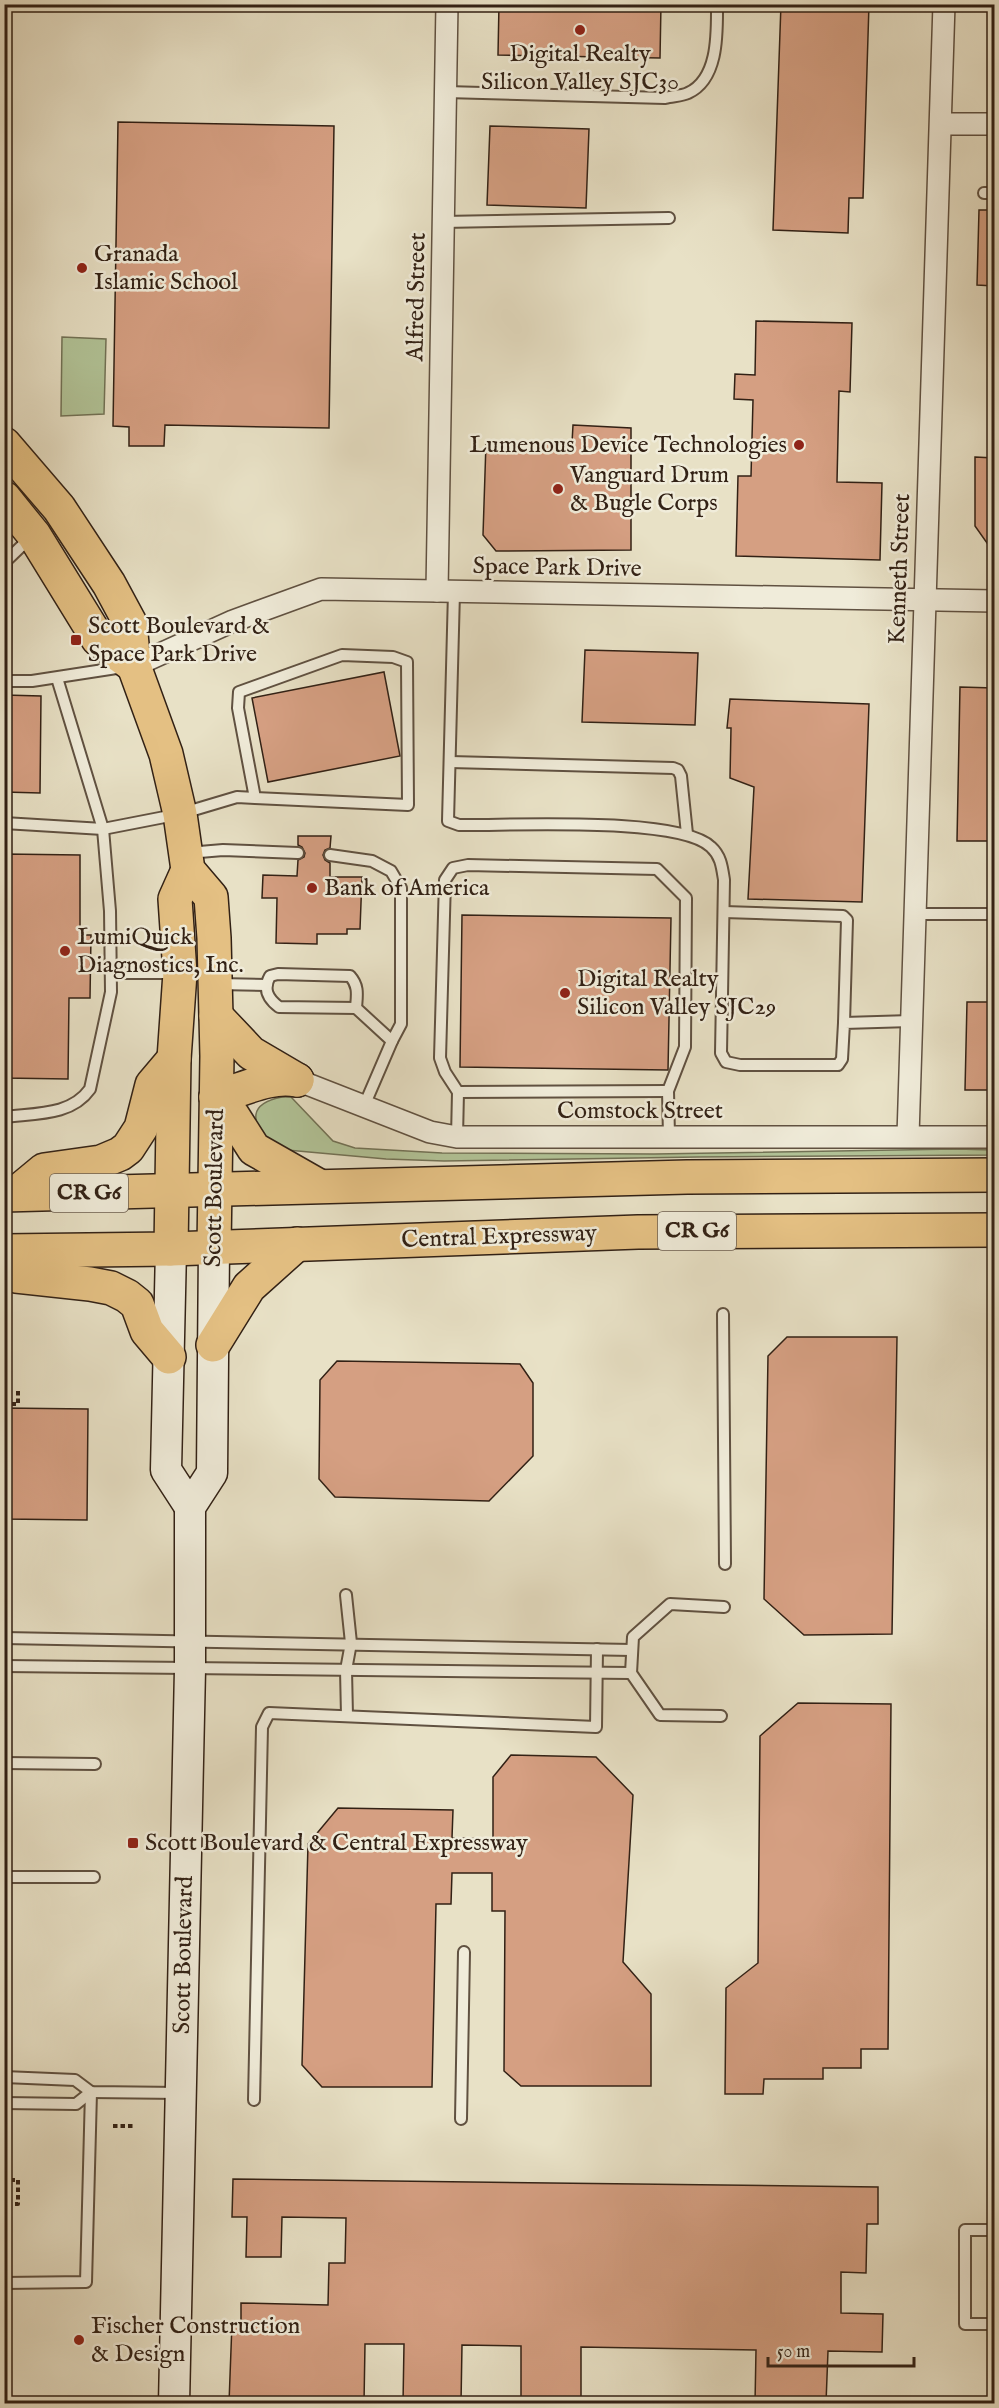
<svg xmlns="http://www.w3.org/2000/svg" width="999" height="2408" font-family="'IM FELL English',serif">
<style>
.green{fill:#b2c498;stroke:#727256;stroke-width:1.5}
.building{fill:#d59f82;stroke:#322115;stroke-width:1.5}
.lines{fill:none;stroke-linecap:round;stroke-linejoin:round}
.lane-casing{stroke:#605141;stroke-width:14}
.street-casing{stroke:#605141;stroke-width:24}
.secondary-casing{stroke:#322115;stroke-width:33}
.primary-casing{stroke:#322115;stroke-width:36}
.highway-casing{stroke:#322115;stroke-width:36}
.path{stroke:#322115;stroke-width:4;stroke-dasharray:4.5 3;stroke-linecap:butt}
.lane{stroke:#f0ecda;stroke-width:10}
.street{stroke:#f0ecda;stroke-width:21}
.secondary{stroke:#f0ecda;stroke-width:30}
.primary{stroke:#e4c083;stroke-width:33}
.highway{stroke:#e4c083;stroke-width:33}
.poi-dot{fill:#8f2418;stroke:#f0ecda;stroke-width:2}
.labels{text-anchor:middle;dominant-baseline:central;stroke-width:5;stroke-linejoin:round;paint-order:stroke}
.shield{fill:#f0ecda;stroke:#6b5e50;stroke-width:1.5}
.shield-label{font-size:22px;font-weight:bold;fill:#322115}
.poi-label{font-size:24px;fill:#322115;stroke:#f0ecda;text-anchor:start}
.street-label{font-size:24px;fill:#322115;stroke:#f0ecda}
</style>
<rect width="100%" height="100%" fill="#e8e1c6"/>
<filter id="stains"><feTurbulence type="fractalNoise" baseFrequency=".00333" numOctaves="4"/><feColorMatrix values="0 0 0 0 .2 0 0 0 0 .09 0 0 0 0 .02 0 0 0 .5 -.17"/></filter>
<radialGradient id="worn" r=".72"><stop offset=".6" stop-color="#630" stop-opacity="0"/><stop offset="1" stop-color="#630" stop-opacity=".3"/></radialGradient>
<g class="green">
<path d="M62,337L106,339L104,414L61,416Z"/>
<path d="M282,1097H291L333,1141L355,1148L442,1153L654,1154L956,1149L994,1150V1155L698,1157L444,1161L386,1159L287,1150L266,1146C253,1120 247,1104 282,1097Z"/>
</g>
<g class="building">
<path d="M499,4H661L660,58L498,55Z"/>
<path d="M781,4H869L863,198H849L848,233L773,230Z"/>
<path d="M118,122L334,126L329,428L165,425L164,446H129V427L113,426Z"/>
<path d="M490,126L589,129L586,208L487,205Z"/>
<path d="M979,210H994V286L977,285Z"/>
<path d="M756,321L852,323L850,392L839,391L837,482L882,483L880,560L736,556L738,476H751L753,400L734,399L735,374L755,375Z"/>
<path d="M573,425L631,428V550L496,551L483,535L486,443H572Z"/>
<path d="M975,457L994,458V553L975,526Z"/>
<path d="M585,650L698,653L695,725L582,722Z"/>
<path d="M384,672L400,756L268,782L252,698Z"/>
<path d="M960,687L994,688V841H957Z"/>
<path d="M4,695L41,696L40,793L4,792Z"/>
<path d="M730,699L869,704L862,902L748,899L754,787L730,778L731,728H727Z"/>
<path d="M298,836H331L330,848L325,850L323,855L325,860L330,863V877H362L360,929H347V934H317V944L276,943L277,898H262L263,875L297,876L298,860L304,857L305,853L302,847L298,845Z"/>
<path d="M4,854L80,855V935H91L90,998H69L68,1079L4,1078Z"/>
<path d="M462,915L671,918L668,1070L460,1067Z"/>
<path d="M967,1002H994V1090H965Z"/>
<path d="M787,1337H897L892,1634L804,1635L764,1599L768,1356Z"/>
<path d="M337,1361L520,1364L533,1383V1456L489,1501L335,1497L319,1479L320,1380Z"/>
<path d="M4,1408L88,1409L87,1520L4,1519Z"/>
<path d="M798,1703L891,1704L888,2049H861V2068H823V2079H764L763,2094H725L726,1988L758,1963L760,1736Z"/>
<path d="M511,1755L596,1757L633,1795L623,1962L651,1994V2086H521L504,2071L505,1911H492V1873H452L451,1904H436L432,2087H322L302,2065L308,1844L338,1808L453,1810L452,1838L493,1839V1777Z"/>
<path d="M233,2179L878,2187V2224H867L866,2273L841,2272V2313L883,2314L882,2352L828,2351L826,2403H755L756,2350L581,2347V2403H521V2346L462,2345L461,2403H403L404,2344H365L364,2403H229L232,2323H241V2303L328,2305L329,2263H345L346,2218L282,2217L281,2257H246L247,2217H232Z"/>
</g>
<g class="lines">
<defs>
<g id="lane">
<path d="M446,92L665,98C672,96 682,96 688,93C719,79 717,32 717,4"/>
<path d="M984,193H994"/>
<path d="M443,222L669,218"/>
<path d="M454,592L448,821L459,825C508,826 679,816 711,847C721,856 722,867 724,880L721,1053L726,1062L740,1065H838L842,1059L844,1023L911,1021"/>
<path d="M4,681H32L123,667"/>
<path d="M5,681L6,561L31,537"/>
<path d="M450,762L673,768L678,770L681,776L687,834"/>
<path d="M4,823L103,829L180,814L237,797L255,798L408,805L407,662L393,657L342,655L239,692L238,708L255,798"/>
<path d="M188,853L223,850L298,853"/>
<path d="M330,855L372,861L391,871L401,888V1024L392,1041"/>
<path d="M724,912L843,916L847,920L844,1023"/>
<path d="M915,914H994"/>
<path d="M111,973H177"/>
<path d="M218,984L266,985"/>
<path d="M356,1008C357,995 359,986 350,976L278,974L270,976C263,989 267,998 279,1007L356,1008L392,1041L364,1106"/>
<path d="M458,1092L668,1091"/>
<path d="M4,1117C35,1113 71,1116 90,1089L111,992L110,911L103,829L57,678"/>
<path d="M457,1137L458,1092L445,1072L440,1058L445,880L453,868L468,865L657,869L686,898L685,1047L668,1091L669,1136"/>
<path d="M723,1314L725,1564"/>
<path d="M346,1595L351,1643L346,1670L347,1716"/>
<path d="M4,1638L632,1650"/>
<path d="M4,1666L631,1673"/>
<path d="M721,1716L660,1715L631,1673L633,1637L670,1604L724,1607"/>
<path d="M4,1763L95,1764"/>
<path d="M4,1877H94"/>
<path d="M4,2077L75,2080L91,2092L180,2093"/>
<path d="M254,2100L262,1727L269,1713L596,1727L597,1649"/>
<path d="M4,2103L76,2104L91,2092"/>
<path d="M461,2119L464,1952"/>
<path d="M994,2230H965V2324H994"/>
<path d="M4,2283L86,2282L91,2092"/>
</g>
<g id="street">
<path d="M941,124H994"/>
<path d="M437,591L447,4"/>
<path d="M134,666L233,621L321,589L994,601"/>
<path d="M297,1080L430,1132L457,1137H994"/>
<path d="M908,1136L944,4"/>
</g>
<g id="secondary">
<path d="M171,1249L166,1470L190,1507"/>
<path d="M174,2404L190,1669V1507L212,1473L214,1247"/>
</g>
<g id="primary">
<path d="M4,444L59,508L109,584L130,623L134,666L166,754L180,814L188,870L211,897L214,938L217,1056L214,1247"/>
<path d="M4,498L34,535L98,639L134,666"/>
<path d="M216,1016L251,1053L297,1080"/>
<path d="M216,1097C243,1090 269,1075 297,1080"/>
<path d="M171,1249L174,1059L180,973L175,899L188,870"/>
</g>
<g id="highway">
<path d="M216,1097L233,1116L254,1149L319,1186"/>
<path d="M15,1194L44,1170L101,1162L120,1154L128,1148L141,1128L152,1085L174,1059"/>
<path d="M4,1195L687,1177L994,1175"/>
<path d="M4,1251L171,1249L638,1232L994,1230"/>
<path d="M4,1266L16,1276L90,1284L111,1288L127,1296L137,1304L147,1331L169,1357"/>
<path d="M213,1345L249,1287L297,1244"/>
</g>
</defs>
<use href="#lane" class="lane-casing"/>
<use href="#street" class="street-casing"/>
<use href="#secondary" class="secondary-casing"/>
<use href="#primary" class="primary-casing"/>
<use href="#highway" class="highway-casing"/>
<g class="path">
<path d="M4,1404H18V1389"/>
<path d="M4,1527H8L7,1620"/>
<path d="M113,2126H135"/>
<path d="M4,2164H8V2180H18V2204H8L7,2231L4,2232"/>
</g>
<use href="#lane" class="lane"/>
<use href="#street" class="street"/>
<use href="#secondary" class="secondary"/>
<use href="#primary" class="primary"/>
<use href="#highway" class="highway"/>
</g>
<g class="poi-dot">
<circle cx="580" cy="30" r="6"/>
<circle cx="82" cy="268" r="6"/>
<circle cx="799" cy="445" r="6"/>
<circle cx="558" cy="489" r="6"/>
<rect x="70" y="634" width="12" height="12" rx="3"/>
<circle cx="312" cy="888" r="6"/>
<circle cx="65" cy="951" r="6"/>
<circle cx="565" cy="993" r="6"/>
<rect x="127" y="1837" width="12" height="12" rx="3"/>
<circle cx="79" cy="2340" r="6"/>
</g>
<g class="labels">
<g class="shield">
<rect x="50" y="1174" width="78" height="38" rx="4.5"/>
<rect x="658" y="1212" width="78" height="38" rx="4.5"/>
</g>
<g class="shield-label">
<text x="89" y="1193">CR G6</text>
<text x="697" y="1231">CR G6</text>
</g>
<g class="poi-label">
<text x="580" y="54" text-anchor="middle">Digital Realty<tspan x="580" dy="28">Silicon Valley SJC30</tspan></text>
<text x="94" y="254">Granada<tspan x="94" dy="28">Islamic School</tspan></text>
<text x="787" y="445" text-anchor="end">Lumenous Device Technologies</text>
<text x="570" y="475">Vanguard Drum<tspan x="570" dy="28">&amp; Bugle Corps</tspan></text>
<text x="88" y="626">Scott Boulevard &amp;<tspan x="88" dy="28">Space Park Drive</tspan></text>
<text x="324" y="888">Bank of America</text>
<text x="77" y="937">LumiQuick<tspan x="77" dy="28">Diagnostics, Inc.</tspan></text>
<text x="577" y="979">Digital Realty<tspan x="577" dy="28">Silicon Valley SJC29</tspan></text>
<text x="145" y="1843">Scott Boulevard &amp; Central Expressway</text>
<text x="91" y="2326">Fischer Construction<tspan x="91" dy="28">&amp; Design</tspan></text>
</g>
<g class="street-label">
<text transform="translate(417 297) rotate(-89)">Alfred Street</text>
<text transform="translate(557 568) rotate(1)">Space Park Drive</text>
<text transform="translate(900 569) rotate(-88)">Kenneth Street</text>
<text x="640" y="1111">Comstock Street</text>
<text transform="translate(215 1188) rotate(-89)">Scott Boulevard</text>
<text transform="translate(499 1237) rotate(-2)">Central Expressway</text>
<text transform="translate(184 1955) rotate(-89)">Scott Boulevard</text>
</g>
</g>
<rect width="999" height="2408" fill="none" stroke="#e8e1c6" stroke-width="24"/>
<rect x="6" y="6" width="987" height="2396" fill="none" stroke="#322115" stroke-width="3"/>
<rect x="12" y="12" width="975" height="2384" fill="none" stroke="#322115" stroke-width="1.5"/>
<path d="M768 2357v9h146v-9" fill="none" stroke="#322115" stroke-width="3"/>
<text x="777" y="2357" font-size="18" fill="#322115" stroke="#f0ecda" stroke-width="4.5" paint-order="stroke">50 m</text>
<rect width="100%" height="100%" filter="url(#stains)"/>
<rect width="100%" height="100%" fill="url(#worn)"/>
</svg>
